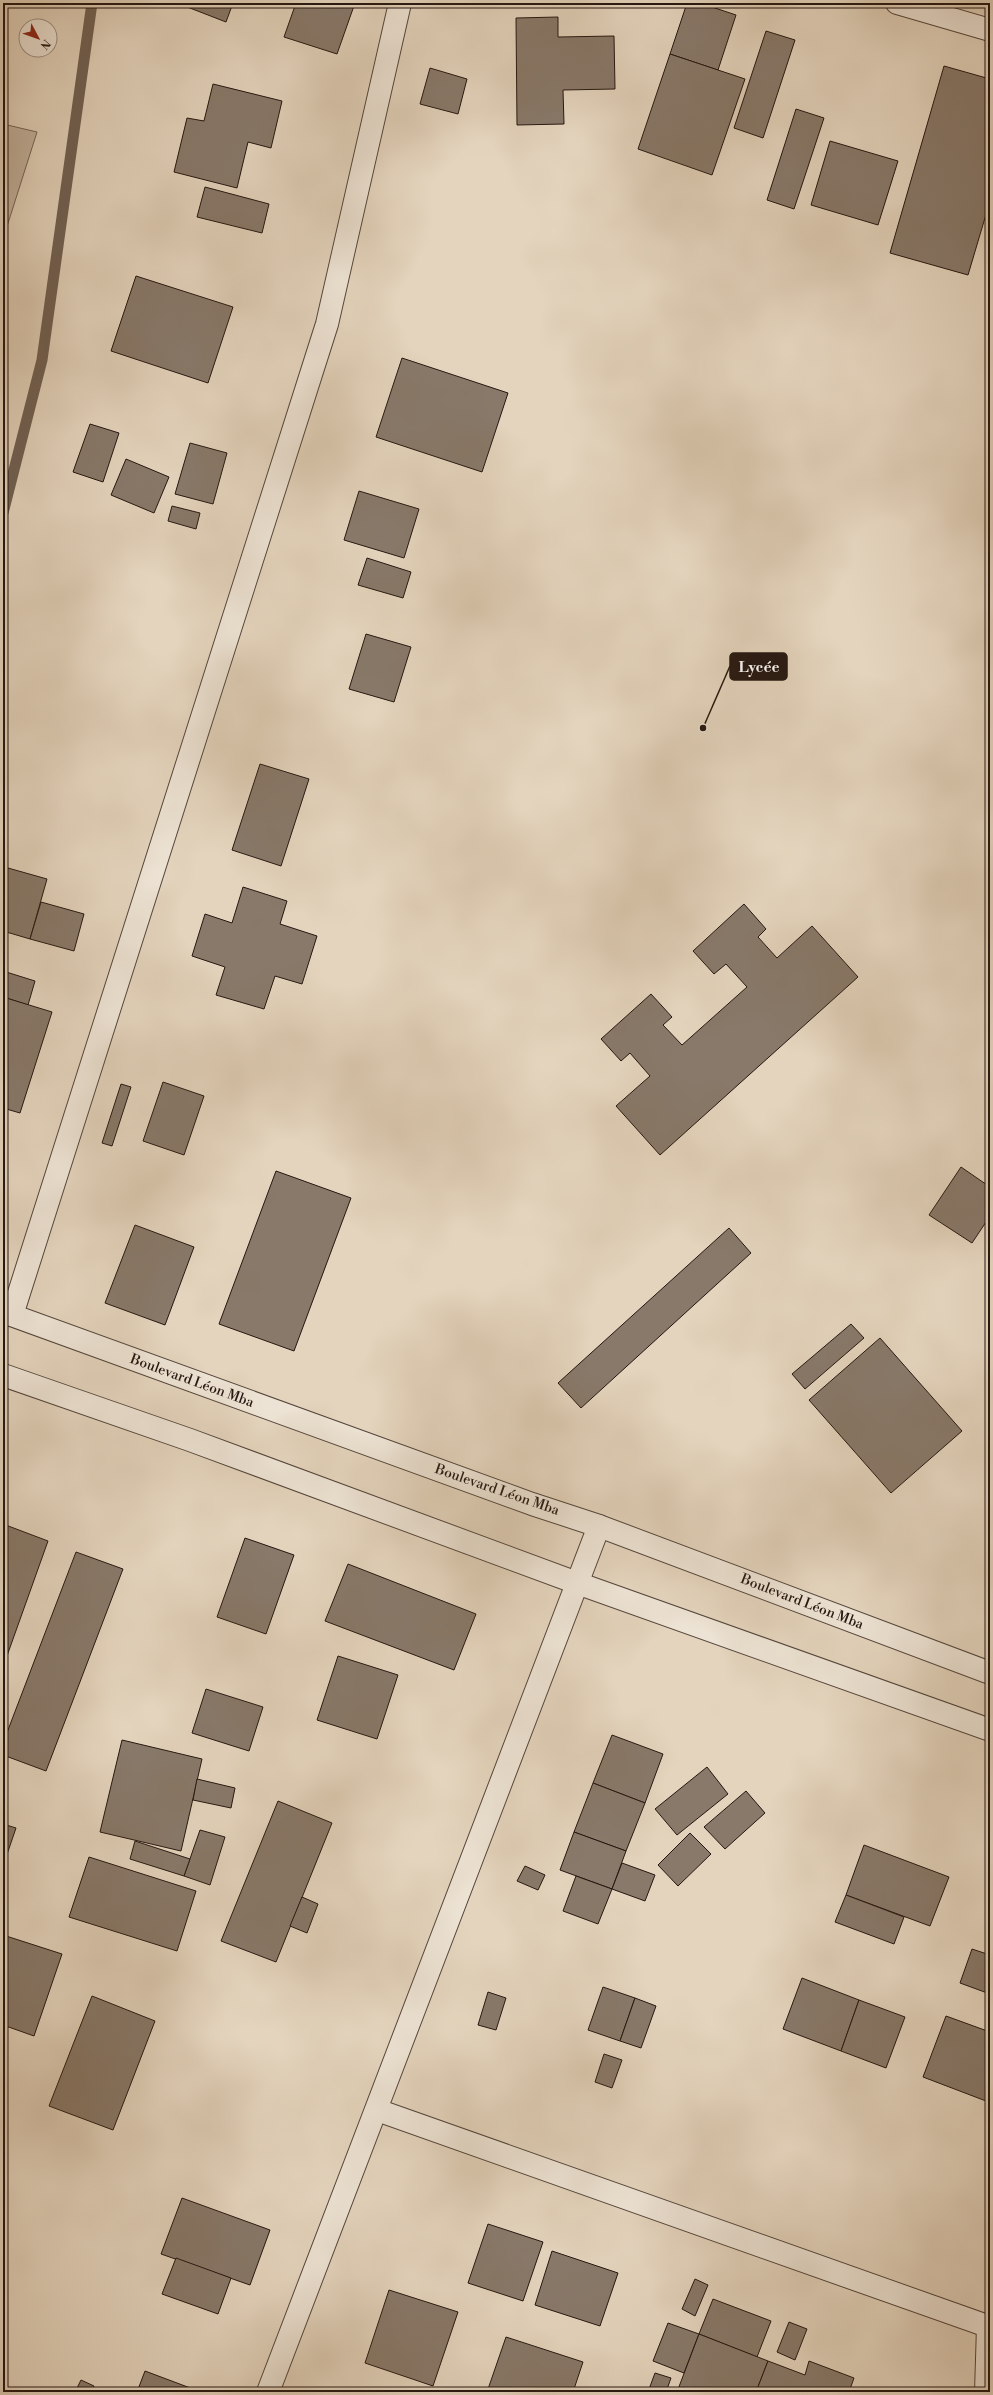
<svg xmlns="http://www.w3.org/2000/svg" width="993" height="2395" font-family="'Libre Bodoni',serif">
<style>
.green{fill:#c4b4a0;stroke:#746658}
.lines{fill:none;stroke-linecap:round;stroke-linejoin:round}
.stream{stroke:#716255;stroke-width:11}
.building{fill:#88796a;stroke:#251711}
.minor-casing{stroke:#55463c;stroke-width:24}
.tertiary-casing{stroke:#55463c;stroke-width:24}
.minor{stroke:#ede3d4;stroke-width:22}
.tertiary{stroke:#ede3d4;stroke-width:22}
.labels{text-anchor:middle;dominant-baseline:central;stroke-width:4;stroke-linejoin:round;paint-order:stroke}
.street-label{font-size:14px;fill:#251711;stroke:#ede3d4}
.leader{fill:none;stroke:#251711;stroke-width:1.5}
.callout-dot{fill:#251711;stroke:#ede3d4;stroke-width:1.5}
.callout{fill:#251711;stroke:#251711;stroke-width:1.5}
.callout-label{font-size:15px;text-anchor:middle;font-weight:bold;fill:#fff}
</style>
<rect width="100%" height="100%" fill="#e4d4bd"/>
<filter id="stains"><feTurbulence type="fractalNoise" baseFrequency=".005" numOctaves="4"/><feColorMatrix values="0 0 0 0 .2 0 0 0 0 .09 0 0 0 0 .02 0 0 0 .5 -.17"/></filter>
<radialGradient id="worn" r=".72"><stop offset=".6" stop-color="#630" stop-opacity="0"/><stop offset="1" stop-color="#630" stop-opacity=".3"/></radialGradient>
<path class="green" d="M3,124L37,132L3,239Z"/>
<g class="lines">
<path class="stream" d="M3,513L42,360L92,3"/>
</g>
<g class="building">
<path d="M177,3H233L226,22Z"/>
<path d="M296,3H355L337,54L284,37Z"/>
<path d="M687,3H700L736,15L718,70L670,54Z"/>
<path d="M558,17V37L614,36L615,89L563,90L564,124L517,125L516,18Z"/>
<path d="M766,31L795,40L763,138L734,128Z"/>
<path d="M670,54L745,79L712,175L638,149Z"/>
<path d="M944,66L990,79V201L968,275L890,253Z"/>
<path d="M430,68L467,79L458,114L420,104Z"/>
<path d="M213,84L282,101L271,148L248,142L237,188L174,172L187,118L204,121Z"/>
<path d="M796,109L824,118L794,209L767,200Z"/>
<path d="M830,141L898,161L878,225L811,205Z"/>
<path d="M205,187L269,204L262,233L197,217Z"/>
<path d="M136,276L233,307L208,383L111,351Z"/>
<path d="M402,358L508,393L482,472L376,437Z"/>
<path d="M90,424L119,433L103,482L73,472Z"/>
<path d="M190,443L227,453L213,504L175,494Z"/>
<path d="M126,459L169,477L154,513L111,495Z"/>
<path d="M359,491L419,509L404,558L344,540Z"/>
<path d="M172,506L200,513L196,529L168,521Z"/>
<path d="M367,558L411,572L403,598L358,585Z"/>
<path d="M366,634L411,647L394,702L349,689Z"/>
<path d="M260,764L309,779L281,866L232,850Z"/>
<path d="M8,868L47,879L30,939L3,931V886Z"/>
<path d="M243,887L287,901L280,924L317,936L302,984L275,976L264,1009L216,995L225,967L192,956L205,914L232,923Z"/>
<path d="M41,902L84,914L74,951L30,939Z"/>
<path d="M744,904L766,929L758,937L777,958L812,926L858,977L660,1155L616,1106L650,1076L630,1053L621,1061L601,1039L651,994L672,1017L663,1025L682,1045L747,987L726,964L714,974L693,951Z"/>
<path d="M3,971L35,981L28,1005L3,997Z"/>
<path d="M3,997L52,1012L20,1113L3,1108Z"/>
<path d="M163,1082L204,1096L184,1155L143,1141Z"/>
<path d="M121,1084L131,1087L112,1146L102,1143Z"/>
<path d="M961,1167L990,1187V1216L972,1243L929,1215Z"/>
<path d="M276,1171L351,1198L294,1351L219,1324Z"/>
<path d="M135,1225L194,1247L165,1325L105,1303Z"/>
<path d="M729,1228L751,1253L581,1408L558,1383Z"/>
<path d="M851,1324L864,1338L805,1389L792,1374Z"/>
<path d="M880,1338L962,1431L891,1493L809,1400Z"/>
<path d="M3,1524L48,1541L3,1667Z"/>
<path d="M245,1538L294,1555L266,1634L217,1617Z"/>
<path d="M76,1552L123,1569L46,1771L3,1755V1743Z"/>
<path d="M348,1564L476,1614L454,1670L325,1621Z"/>
<path d="M338,1656L398,1675L377,1739L317,1720Z"/>
<path d="M206,1689L263,1707L249,1751L192,1733Z"/>
<path d="M612,1735L663,1754L645,1803L593,1783Z"/>
<path d="M122,1740L202,1759L181,1851L100,1832Z"/>
<path d="M707,1767L728,1794L677,1835L655,1809Z"/>
<path d="M197,1779L235,1788L231,1808L193,1800Z"/>
<path d="M593,1783L645,1803L626,1851L574,1832Z"/>
<path d="M746,1791L765,1813L725,1849L704,1827Z"/>
<path d="M278,1801L332,1823L276,1962L221,1941Z"/>
<path d="M3,1824L16,1828L3,1866Z"/>
<path d="M200,1830L225,1837L210,1885L184,1876Z"/>
<path d="M574,1832L626,1851L612,1889L560,1870Z"/>
<path d="M690,1833L711,1854L678,1886L658,1865Z"/>
<path d="M135,1841L190,1859L184,1876L130,1859Z"/>
<path d="M864,1845L949,1877L930,1926L846,1895Z"/>
<path d="M89,1857L196,1891L177,1951L69,1917Z"/>
<path d="M622,1863L655,1875L645,1901L612,1889Z"/>
<path d="M525,1866L545,1875L538,1890L517,1881Z"/>
<path d="M576,1876L612,1889L598,1924L563,1911Z"/>
<path d="M846,1895L904,1917L894,1944L835,1922Z"/>
<path d="M302,1897L318,1904L307,1933L290,1926Z"/>
<path d="M3,1935L62,1954L34,2036L3,2025Z"/>
<path d="M972,1949L990,1955V1994L960,1983Z"/>
<path d="M802,1978L859,2000L841,2051L783,2029Z"/>
<path d="M603,1987L635,1998L620,2041L588,2030Z"/>
<path d="M488,1992L506,1998L496,2030L478,2025Z"/>
<path d="M92,1996L155,2021L113,2130L49,2106Z"/>
<path d="M635,1998L656,2006L641,2048L620,2041Z"/>
<path d="M859,2000L905,2017L886,2068L841,2051Z"/>
<path d="M946,2016L990,2032V2091L986,2101L923,2077Z"/>
<path d="M604,2054L622,2060L612,2088L595,2082Z"/>
<path d="M182,2198L270,2230L250,2285L161,2254Z"/>
<path d="M488,2224L543,2242L523,2301L468,2283Z"/>
<path d="M552,2251L618,2273L600,2326L535,2305Z"/>
<path d="M176,2258L231,2278L218,2314L162,2294Z"/>
<path d="M695,2279L708,2285L695,2316L682,2309Z"/>
<path d="M389,2290L458,2312L433,2386L365,2363Z"/>
<path d="M713,2299L771,2321L757,2357L699,2334Z"/>
<path d="M789,2322L807,2329L795,2360L777,2352Z"/>
<path d="M668,2323L699,2334L684,2373L653,2361Z"/>
<path d="M699,2334L768,2361L756,2392H677Z"/>
<path d="M506,2337L583,2362L573,2392H487Z"/>
<path d="M768,2361L805,2375L809,2361L854,2378L849,2392H756Z"/>
<path d="M145,2371L193,2389L192,2392H137Z"/>
<path d="M655,2373L671,2378L666,2392H648Z"/>
<path d="M81,2380L94,2386L91,2392H75Z"/>
</g>
<g class="lines">
<defs>
<g id="minor">
<path d="M897,3L990,30"/>
<path d="M12,1315L327,324L400,3"/>
<path d="M377,2110L990,2327"/>
<path d="M268,2392L599,1526"/>
<path d="M986,2392L988,2326"/>
</g>
<g id="tertiary">
<path d="M3,1312L532,1504L599,1526L990,1673"/>
<path d="M3,1375L190,1440L577,1583L990,1730"/>
</g>
</defs>
<use href="#minor" class="minor-casing"/>
<use href="#tertiary" class="tertiary-casing"/>
<use href="#minor" class="minor"/>
<use href="#tertiary" class="tertiary"/>
</g>
<g class="labels">
<g class="street-label">
<text transform="translate(192 1381) rotate(20)">Boulevard Léon Mba</text>
<text transform="translate(497 1490) rotate(19)">Boulevard Léon Mba</text>
<text transform="translate(802 1602) rotate(21)">Boulevard Léon Mba</text>
</g>
</g>
<path class="leader" d="M703 728L730 666"/>
<circle class="callout-dot" cx="703" cy="728" r="4"/>
<rect class="callout" x="730" y="653" width="57" height="27" rx="4"/>
<g class="callout-label">
<text x="759" y="672">Lycée</text>
</g>
<rect width="993" height="2395" fill="none" stroke="#e4d4bd" stroke-width="16"/>
<rect x="4" y="4" width="985" height="2387" fill="none" stroke="#251711" stroke-width="2"/>
<rect x="8" y="8" width="977" height="2379" fill="none" stroke="#251711"/>
<g transform="translate(38 38) rotate(131)"><circle r="19" fill="#ede3d4" stroke="#9d9186"/>
<path d="M0-3L7 15L0 10L-7 15Z" fill="#8f2418"/>
<text y="-6" font-size="11" font-weight="bold" text-anchor="middle" fill="#251711">N</text>
</g>
<rect width="100%" height="100%" filter="url(#stains)"/>
<rect width="100%" height="100%" fill="url(#worn)"/>
</svg>
